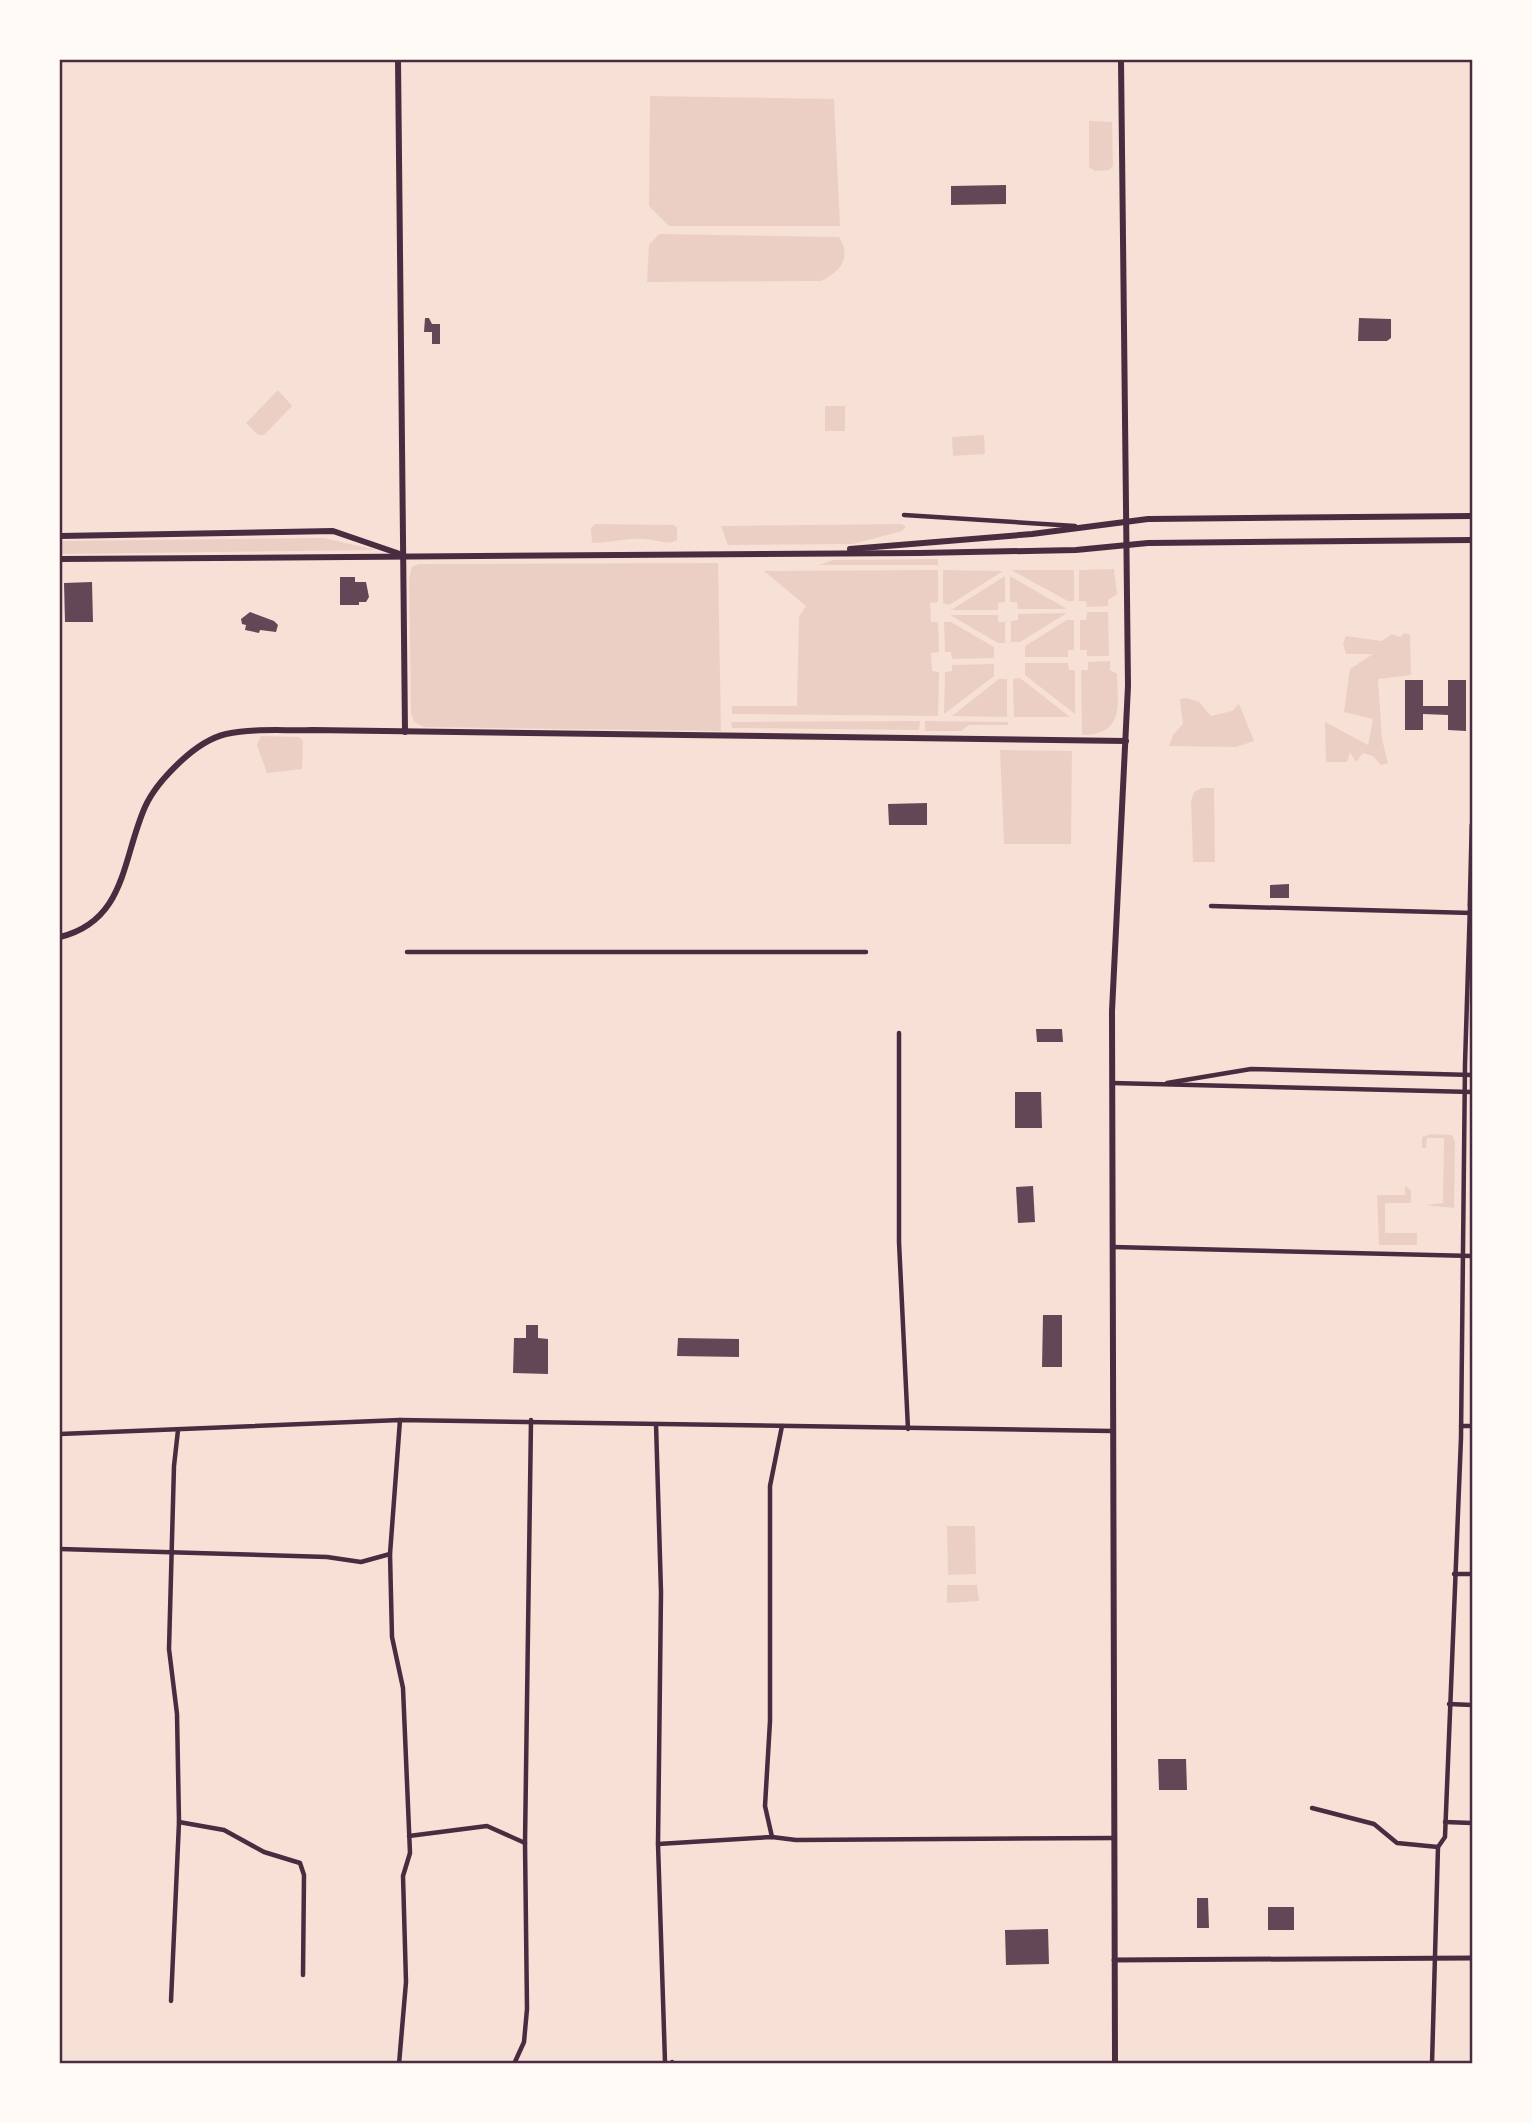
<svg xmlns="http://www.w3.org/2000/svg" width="1532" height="2123" font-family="'PT Sans',sans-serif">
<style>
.green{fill:#ebcfc5}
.building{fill:#644757}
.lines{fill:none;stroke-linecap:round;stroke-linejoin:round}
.minor{stroke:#4a2c40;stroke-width:4.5}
.tertiary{stroke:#4a2c40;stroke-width:5}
.secondary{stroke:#4a2c40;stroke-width:6}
.primary{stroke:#4a2c40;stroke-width:6}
.neatline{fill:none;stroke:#4a2c40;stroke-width:2.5}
</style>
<rect width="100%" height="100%" fill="#f7e1d7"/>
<g class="green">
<path d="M650,96L834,99L840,226H669L649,206Z"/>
<path d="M1089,121L1112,122L1113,166L1109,170L1095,171L1089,167Z"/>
<path d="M659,234L839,237C852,258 841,271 821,281L647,282L649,245Z"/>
<path d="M278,390L292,406L264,435H258L246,423Z"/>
<rect x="825" y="406" width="20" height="25"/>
<path d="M984,435L985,454L953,456L952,437Z"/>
<path d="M595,524L674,525L677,528V540C666,546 656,539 644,539C626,538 610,543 592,543L591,528Z"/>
<path d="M902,524L906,527L902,531L853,544L728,545L721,526Z"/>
<path d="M324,538L377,550L60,554V541Z"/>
<path d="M938,559V565H819L833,560Z"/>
<path d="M718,563L721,731L424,727L414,722L411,713L409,579L412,567L419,564Z"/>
<path d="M1114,569L1117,594L1108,600V606L1087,607L1086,601H1079V570Z"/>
<path d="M938,570V602L930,603L931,622H938L939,652L931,653L932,671L939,672L938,716L732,714V706H797L799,617L806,606L764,571Z"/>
<path d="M943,570L1003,571L949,605L943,603Z"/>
<path d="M1011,570H1074V601H1068Z"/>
<path d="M1005,576V602L998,603V610H951Z"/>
<path d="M1010,576L1067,609H1018L1017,602H1010Z"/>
<path d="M1087,612H1108L1109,656H1087V650H1080V620H1086Z"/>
<path d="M1067,613L1020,642H1011V621L1018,620V614Z"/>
<path d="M950,615H998V622H1005V643H998Z"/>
<path d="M1067,620H1074V650H1068V657H1025V646Z"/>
<path d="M944,622H951L994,647V658L952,659L951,652H945Z"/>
<path d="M1405,633L1410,635L1411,675L1378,679L1382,739L1388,763L1381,765L1373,756L1363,753L1356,762L1350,752L1347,762H1326L1325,722L1368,745L1373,719L1344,712L1350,669L1373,654H1346L1343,643L1346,636L1382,641L1392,634L1400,637Z"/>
<path d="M1110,661V670L1117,674C1118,706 1124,735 1082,735L1081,670H1088V662Z"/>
<path d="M1025,663H1068L1069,670H1075V714L1025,675Z"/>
<path d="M994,664V676L944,714L945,672L952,671V665Z"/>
<path d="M1020,678L1070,717H1014L1013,679Z"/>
<path d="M999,679H1007V717L952,716Z"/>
<path d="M1187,698L1199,702L1211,716L1232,711L1239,704L1254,741L1236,747L1169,746L1173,735L1183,724L1180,699Z"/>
<path d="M920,721L919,730L732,728L731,722Z"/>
<path d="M925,721L1008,722V725H969L961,731H925Z"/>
<path d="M261,736L299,737L303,741L302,769L267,773L257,745Z"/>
<path d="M1000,750L1072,751L1071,844H1004Z"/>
<path d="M1202,788H1214L1215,862H1193L1191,801L1194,792Z"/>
<path d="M1431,1134L1452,1135L1455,1142L1454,1208L1425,1205L1443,1203L1444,1138H1427L1426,1148H1422V1137Z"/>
<path d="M1405,1186L1411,1190V1203H1385V1233H1417V1245H1379L1377,1195H1405Z"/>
<path d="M947,1526H975L976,1574L948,1575Z"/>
<path d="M947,1585H977L979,1601L947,1603Z"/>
</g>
<g class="building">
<path d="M1006,185V204L951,205V186Z"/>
<path d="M425,318H429L432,324H440V344H432V332H424Z"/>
<path d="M1359,318L1391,319V338L1387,341H1358Z"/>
<path d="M340,577H355V582H366L369,597L366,602H359V605H340Z"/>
<path d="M92,582L93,622H65L64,583Z"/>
<path d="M250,612L274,621L278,625L276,632L260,630L259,633L245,630L246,625L242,624L241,619Z"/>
<path d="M1405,680H1423V706H1448V680H1466V731L1448,730V715L1423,714V730H1405Z"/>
<path d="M927,803V825H889L888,804Z"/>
<path d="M1289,884V898H1270V885Z"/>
<path d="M1036,1029H1062L1063,1042H1037Z"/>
<path d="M1015,1092H1041L1042,1128H1015Z"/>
<path d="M1033,1186L1035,1222L1018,1223L1016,1187Z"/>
<path d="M1043,1315H1062V1367H1042Z"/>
<path d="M526,1325H538V1338L548,1339V1374L513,1373L514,1338H526Z"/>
<path d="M678,1338L739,1339V1357L677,1356Z"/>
<path d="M1158,1759H1186L1187,1790H1159Z"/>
<path d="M1197,1898H1208L1209,1928H1197Z"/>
<rect x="1268" y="1907" width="26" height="23"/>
<path d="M1048,1929L1049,1964L1006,1965L1005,1930Z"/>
</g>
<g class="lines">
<g class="minor">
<path d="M904,515L1075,526"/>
<path d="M1211,906L1472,913"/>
<path d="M407,952H866"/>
<path d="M899,1033V1242L908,1429"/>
<path d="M1112,1083L1472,1092"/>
<path d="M1167,1083L1251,1069L1472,1075"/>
<path d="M1113,1247L1472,1256"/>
<path d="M656,1424L661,1592L658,1844L665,2062"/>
<path d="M1461,1426H1472"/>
<path d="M60,1434L400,1420L1112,1431"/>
<path d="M60,1549L327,1557L361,1562L390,1554"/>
<path d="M1454,1574H1472"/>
<path d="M1449,1704L1472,1705"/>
<path d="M1312,1808L1374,1824L1397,1843L1438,1847"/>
<path d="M179,1822L224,1830L264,1852L300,1863L304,1875L303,1975"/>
<path d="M1445,1822L1472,1823"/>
<path d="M409,1836L487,1826L525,1843"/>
<path d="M772,1837L765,1806L770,1721V1486L782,1426"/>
<path d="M658,1844L772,1837L796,1840L1115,1838"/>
<path d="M171,2001L179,1822L177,1714L169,1649L174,1466L178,1430"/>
<path d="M672,2062L673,2064"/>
<path d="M399,2064L406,1982L403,1876L410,1853L403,1688L392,1637L390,1554L400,1420"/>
<path d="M514,2064L524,2042L527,2009L525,1843L531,1420"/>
<path d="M1432,2064L1438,1847L1445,1837L1461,1438L1465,1064L1470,905"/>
</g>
<g class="tertiary">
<path d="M1470,905L1472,825"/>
<path d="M1114,1960L1472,1958"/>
</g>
<g class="secondary">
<path d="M398,60L405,732"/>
<path d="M60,937C126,921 122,859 145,807C153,789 167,774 181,761C194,749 209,738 226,734C254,728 284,731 312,730L1126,741"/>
<path d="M1115,2064L1112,1011L1128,686L1121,60"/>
</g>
<g class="primary">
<path d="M60,536L333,531L400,554"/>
<path d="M850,549L1032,534L1148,519L1472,516"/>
<path d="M60,559L919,553L1076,550L1148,543L1472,540"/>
</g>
</g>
<rect width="1532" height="2123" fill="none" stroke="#fffaf5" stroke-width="122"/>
<rect x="61" y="61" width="1410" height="2001" class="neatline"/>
</svg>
